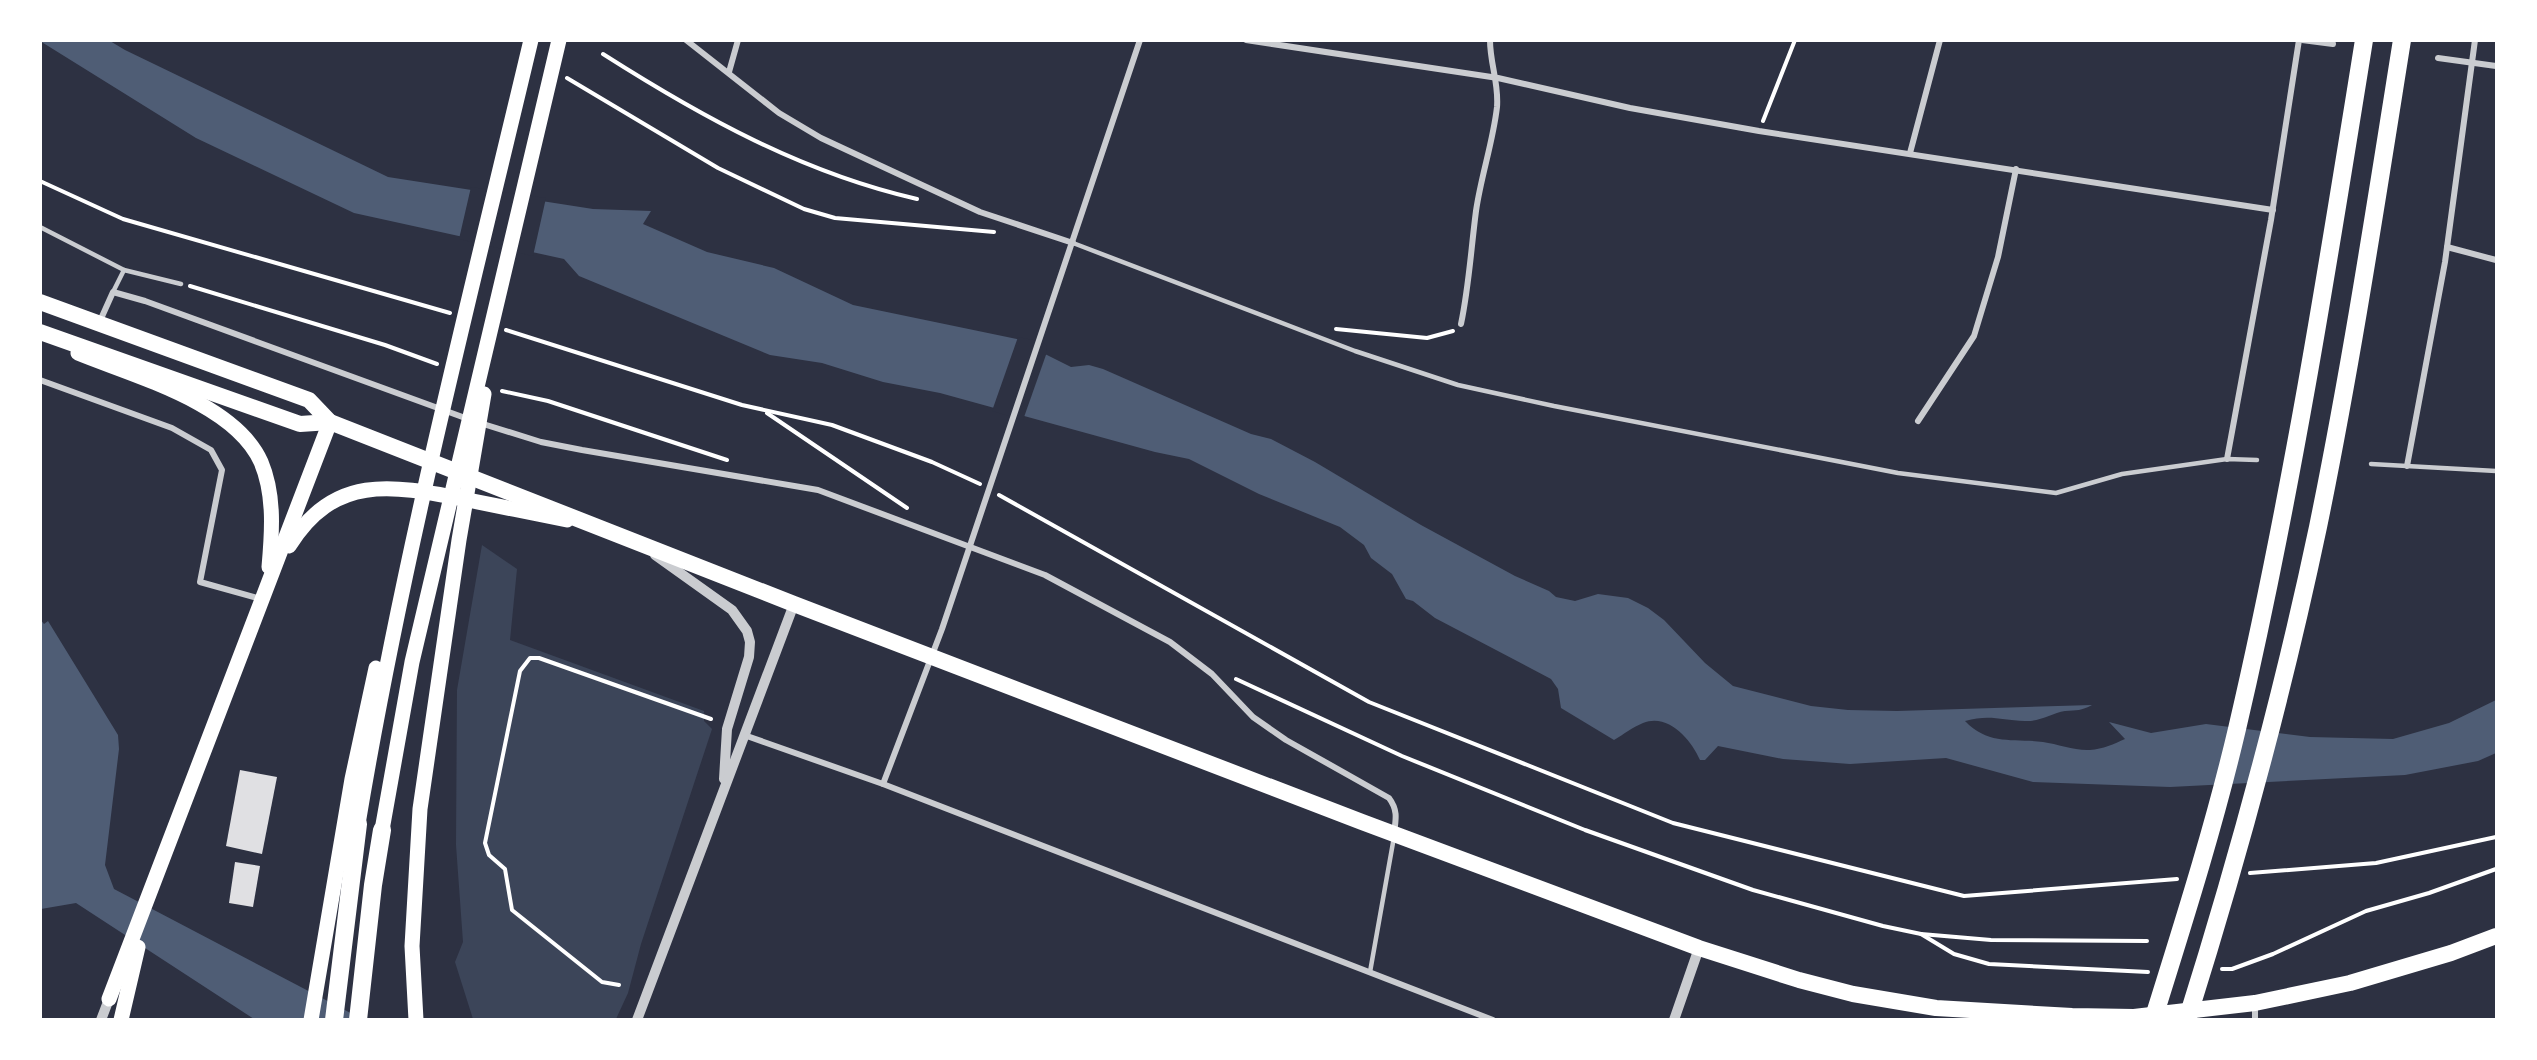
<svg xmlns="http://www.w3.org/2000/svg" width="2537" height="1060" font-family="Quicksand,sans-serif">
<style>
.green{fill:#3c4559}
.water{fill:#4f5d75}
.pier{fill:#2d3142}
.building{fill:#e0e0e3}
.lines{fill:none;stroke-linecap:round;stroke-linejoin:round}
.path{stroke:#fff;stroke-width:4}
.service{stroke:#caccd0;stroke-width:4.5}
.minor{stroke:#caccd0;stroke-width:6}
.tertiary{stroke:#caccd0;stroke-width:10}
.primary{stroke:#fff;stroke-width:15}
.trunk{stroke:#fff;stroke-width:16}
.motorway{stroke:#fff;stroke-width:18}
</style>
<rect width="100%" height="100%" fill="#2d3142"/>
<path class="green" d="M482,545L517,569L510,640L704,711V721L712,729L641,944L628,993L616,1019H473L455,962L463,942L456,845L457,690Z"/>
<g class="water">
<path d="M40,41H110L125,50L388,177L593,209L651,211L643,224L707,252L774,268L853,305L1041,344L1043,353L1071,367L1089,365L1103,369L1251,434L1271,439L1315,462L1421,525L1515,576L1549,591L1556,597L1575,601L1598,594L1628,598L1648,608L1664,620L1705,663L1733,686L1811,706L1848,710L1897,711L2092,705C2081,711 2077,710 2065,711C2052,713 2040,722 2025,721C2001,720 1989,714 1965,721C1989,746 2013,738 2043,742C2058,744 2075,751 2090,750C2103,749 2114,744 2125,739L2109,722L2151,733L2206,724L2310,737L2393,739L2449,723L2496,700V753L2478,761L2405,775L2170,787L2033,782L1946,758L1850,764L1783,759L1718,746L1705,760H1700C1691,740 1669,713 1643,723C1633,727 1624,734 1614,740L1561,708L1558,689L1551,679L1435,618L1413,601L1406,599L1392,574L1371,558L1364,545L1340,527L1259,494L1189,459L1155,452L940,393L883,382L822,363L770,355L579,276L564,259L354,213L196,138Z"/>
<path d="M40,619L44,624L48,621L118,735L119,749L105,865L114,889L362,1019H254L76,903L41,909Z"/>
</g>
<g class="pier">
<path d="M471,187L546,198L533,256L459,239Z"/>
<path d="M1018,337L1043,342L1046,345L1047,352L1023,420L992,411Z"/>
</g>
<g class="building">
<path d="M240,770L277,777L262,854L226,846Z"/>
<path d="M235,862L260,866L253,907L229,903Z"/>
</g>
<g class="lines">
<g class="path">
<path d="M603,54C702,117 803,173 917,199"/>
<path d="M567,78L718,168L804,209L835,218L994,232"/>
<path d="M1763,121L1795,40"/>
<path d="M40,181L123,219L450,313"/>
<path d="M190,286L385,345L437,364"/>
<path d="M1336,329L1427,338L1453,331"/>
<path d="M506,330L742,405L832,425L932,462L980,484"/>
<path d="M502,391L548,401L727,460"/>
<path d="M767,413L907,508"/>
<path d="M999,495L1369,702L1673,823L1964,896L2177,879"/>
<path d="M1236,679L1402,756L1585,830L1753,890L1883,926L1921,934L1954,954L1989,964L2148,972"/>
<path d="M2250,873L2376,863L2496,837"/>
<path d="M1921,934L1991,940L2147,941"/>
<path d="M2222,969H2232L2273,954L2366,911L2429,893L2496,869"/>
<path d="M619,985L602,982L512,910L505,869L489,855L485,843L520,671L530,658H539L711,719"/>
</g>
<g class="service">
<path d="M40,227L124,270L181,284"/>
<path d="M1073,243L1355,351L1458,385L1554,406L1898,473L2056,493L2122,474L2227,459L2257,460"/>
<path d="M113,292L124,270"/>
<path d="M2371,464L2496,471"/>
<path d="M1370,972L1394,837"/>
</g>
<g class="minor">
<path d="M686,40L779,113L821,138L980,212L1073,243"/>
<path d="M1246,40L1498,78L1630,108L1759,131L2273,210"/>
<path d="M2302,40L2333,44"/>
<path d="M2438,58L2496,66"/>
<path d="M729,72L738,40"/>
<path d="M1910,153L1940,40"/>
<path d="M2447,247L2496,260"/>
<path d="M100,321L113,292L145,301L468,419"/>
<path d="M1461,324C1469,286 1471,249 1476,211C1481,176 1493,142 1497,107C1499,83 1490,64 1490,40"/>
<path d="M40,380L172,428L211,450L222,470L200,582L261,599"/>
<path d="M1918,421L1974,336L1998,257L2016,169"/>
<path d="M480,423L541,442L582,450L818,490L1045,575L1170,642L1212,674L1253,717L1286,740L1389,798C1398,810 1396,819 1394,833"/>
<path d="M2227,459L2271,220L2299,40"/>
<path d="M2407,466L2445,262L2475,40"/>
<path d="M744,735L883,784L1493,1020"/>
<path d="M883,784L942,629L1140,40"/>
<path d="M2255,1020V1005"/>
</g>
<g class="tertiary">
<path d="M655,555L732,610L747,631L750,642L749,657L727,729L724,779"/>
<path d="M101,1020L109,999"/>
<path d="M637,1020L794,604"/>
<path d="M1674,1020L1699,948"/>
</g>
<g class="primary">
<path d="M78,353C134,376 235,403 261,462C275,495 272,533 269,567"/>
<path d="M289,546C334,474 391,485 463,499C498,506 532,513 567,520"/>
<path d="M358,824C402,560 469,301 531,40"/>
<path d="M382,830L412,662L559,40"/>
<path d="M109,999L330,422"/>
<path d="M121,1020L138,947"/>
<path d="M311,1020L352,779L376,668"/>
<path d="M416,1020L412,946L420,809L459,540L484,394"/>
</g>
<g class="trunk">
<path d="M40,302L309,400L330,422"/>
<path d="M40,332L300,424L330,422L794,604L1362,822L1699,948L1799,980L1853,994L1936,1008L2072,1016L2134,1017L2255,1003L2350,983L2451,953L2496,936"/>
</g>
<g class="motorway">
<path d="M334,1020L358,824"/>
<path d="M358,1020L373,885L382,830"/>
<path d="M2153,1020C2183,924 2214,827 2237,729C2290,502 2327,271 2364,40"/>
<path d="M2187,1020C2238,858 2283,693 2318,527C2351,366 2376,203 2402,40"/>
</g>
</g>
<rect width="2537" height="1060" fill="none" stroke="#ffffff" stroke-width="84"/>
</svg>
